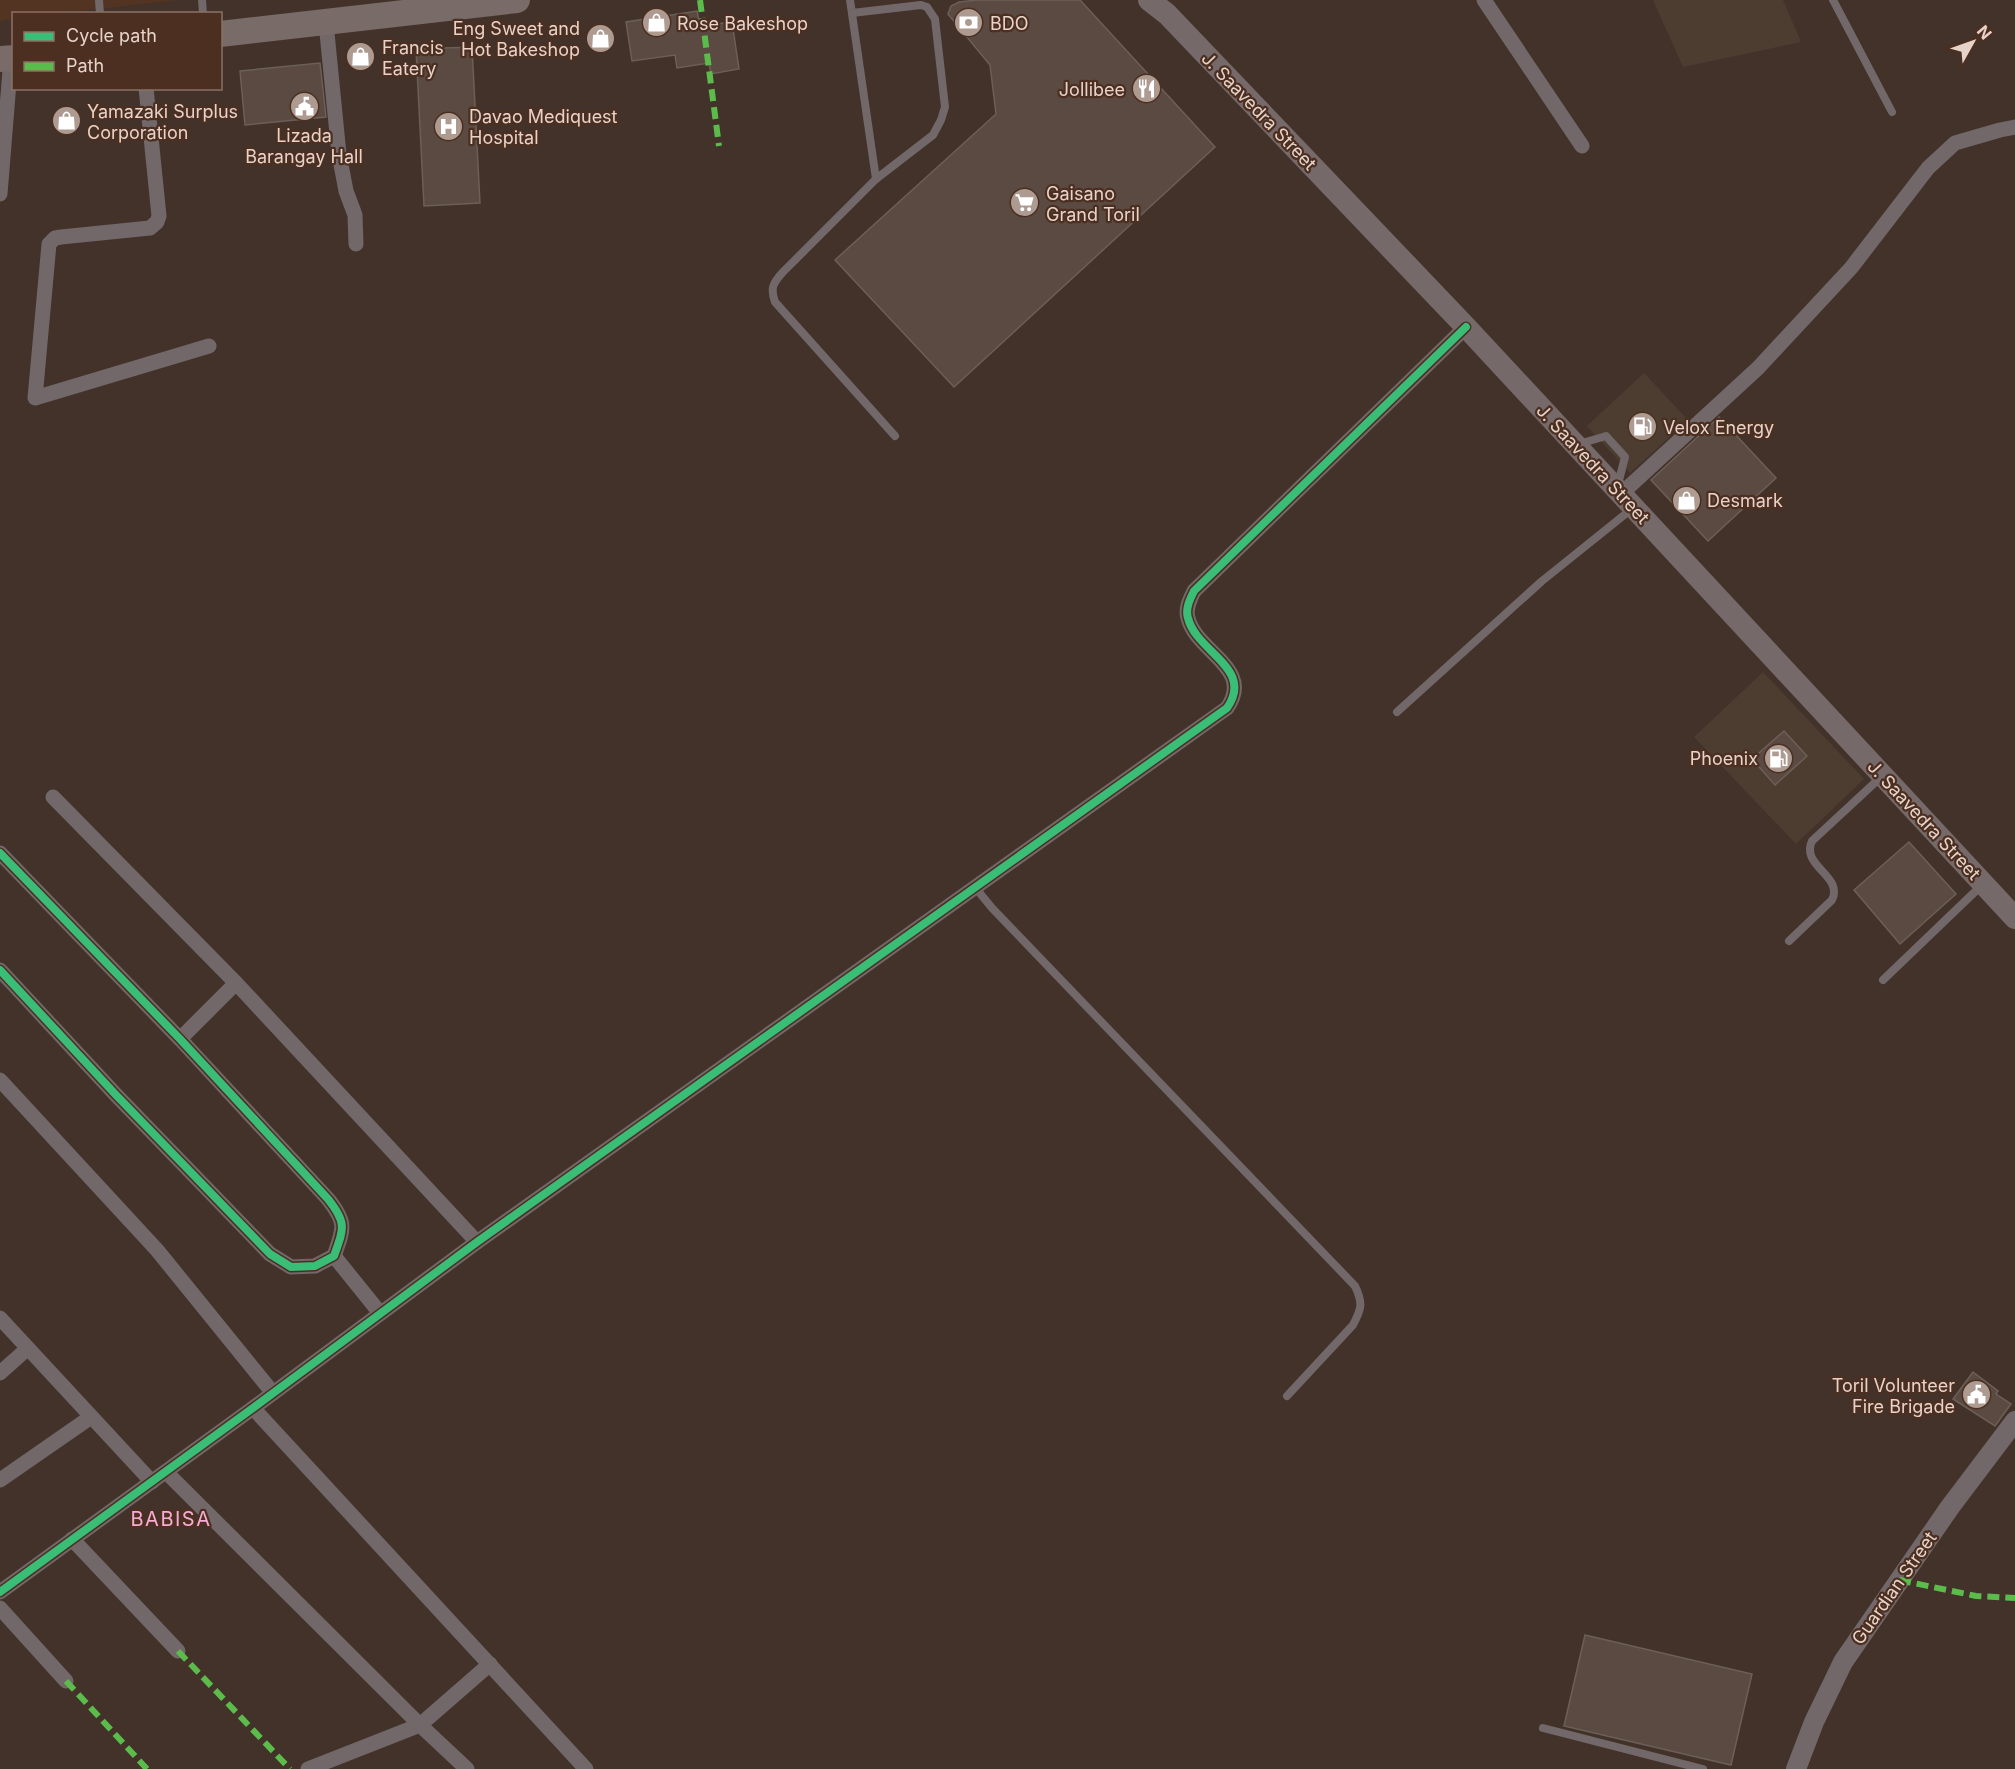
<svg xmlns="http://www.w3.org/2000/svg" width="2015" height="1769" font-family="Inter,sans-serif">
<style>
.commercial{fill:#4d3d31}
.built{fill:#533321}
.building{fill:#5a4a41;stroke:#6c5f58;stroke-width:1.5}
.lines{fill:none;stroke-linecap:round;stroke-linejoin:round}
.service{stroke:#726869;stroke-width:8}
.minor{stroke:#726869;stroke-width:15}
.tertiary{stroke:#726869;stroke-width:20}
.secondary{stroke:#756969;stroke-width:22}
.trunk{stroke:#786b68;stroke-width:26}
.quiet{stroke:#5cbc4b;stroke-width:6;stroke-dasharray:12 6;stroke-linecap:butt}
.cycleway-casing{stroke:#4c2f20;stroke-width:11}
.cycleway{stroke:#3abd76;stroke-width:8}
.labels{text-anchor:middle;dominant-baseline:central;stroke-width:4.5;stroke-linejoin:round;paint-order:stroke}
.poi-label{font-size:18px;fill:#e6d3c9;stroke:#4c2f20;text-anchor:start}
.street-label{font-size:18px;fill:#e6d3c9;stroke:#4c2f20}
.neighbourhood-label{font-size:20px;letter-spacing:1.5px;fill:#f6acd4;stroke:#4c2f20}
</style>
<rect width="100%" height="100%" fill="#42322a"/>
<g class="commercial">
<path d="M1653,0H1783L1801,42L1683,67Z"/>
<path d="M1644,373L1688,420L1630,473L1587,426Z"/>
<path d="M1763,672L1864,779L1796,844L1694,737Z"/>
</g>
<path class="built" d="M0,0H178L63,13L14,14L13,19L0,21Z"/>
<g class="building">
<path d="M977,0H1080L1215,147L954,387L835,260L996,114L990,65L948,14L951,6L959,2Z"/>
<path d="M697,11L700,26L732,22L739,69L711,74L709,63L677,68L675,55L632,61L626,22Z"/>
<path d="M472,47L480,203L424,206L416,49Z"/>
<path d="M320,63L326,117L245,125L240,71Z"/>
<path d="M1719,417L1776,478L1708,541L1651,480Z"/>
<path d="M1784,731L1807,756L1775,785L1752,759Z"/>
<path d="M1909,842L1956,894L1900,944L1854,890Z"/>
<path d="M1973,1372L1998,1391L1996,1394L2011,1404L1995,1426L1953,1399Z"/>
<path d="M1585,1635L1752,1674L1731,1765L1564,1726Z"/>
</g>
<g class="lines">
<g class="service">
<path d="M99,0L100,14"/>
<path d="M202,0L203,14"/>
<path d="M850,0L876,179"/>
<path d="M1833,0L1892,112"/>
<path d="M852,13L921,5L927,7L935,19L945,107L941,120L933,135L876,179L783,272C773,283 770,288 775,302L895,436"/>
<path d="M1579,444L1606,436L1625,457L1618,484"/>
<path d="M1397,712L1542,581L1633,508"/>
<path d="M974,886L992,908L1355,1286C1363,1303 1362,1308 1353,1325L1287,1396"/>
<path d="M1789,941L1832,900C1844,876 1800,866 1812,841L1881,777"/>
<path d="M1883,980L1982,885"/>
<path d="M1543,1728L1703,1769"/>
</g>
<g class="minor">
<path d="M1484,0L1582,146"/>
<path d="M326,23L339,154L346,191L355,215L356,244"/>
<path d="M146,88L159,216L157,222L150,228L61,237L55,238L49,244L35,398L209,346"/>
<path d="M0,194L11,58"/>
<path d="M1621,494L1758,368L1851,268L1928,168L1955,143L2000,130L2015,127"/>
<path d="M53,797L236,983L477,1242"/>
<path d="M0,853L180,1039L328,1199C347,1223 344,1228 334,1256L315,1266L291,1267L270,1254L116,1095L0,970"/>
<path d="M180,1039L236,983"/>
<path d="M0,1080L157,1250L273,1393"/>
<path d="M334,1256L380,1313"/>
<path d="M0,1318L152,1482"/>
<path d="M0,1373L27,1349"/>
<path d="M253,1408L586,1769"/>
<path d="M166,1472L420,1725L467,1769"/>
<path d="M0,1480L91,1417"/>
<path d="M72,1539L178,1651"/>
<path d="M0,1592L253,1408L477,1242L1227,708C1255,668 1196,652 1188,618C1185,609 1190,599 1194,591L1466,327"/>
<path d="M0,1608L66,1681"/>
<path d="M308,1769L420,1725L490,1664"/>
</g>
<path class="tertiary" d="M1796,1769L1814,1722L1843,1662L1950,1507L2015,1421"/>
<path class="secondary" d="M1149,0L1167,14L1466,327L2015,918"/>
<g class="trunk">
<path d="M220,34L517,0"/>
<path d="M0,59L14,58"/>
</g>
<g class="quiet">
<path d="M700,0L719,146"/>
<path d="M1899,1580L1976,1596L2015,1598"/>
<path d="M178,1651L290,1769"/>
<path d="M66,1681L147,1769"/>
</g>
<defs>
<g id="cycleway">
<path d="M0,853L180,1039L328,1199C347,1223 344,1228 334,1256L315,1266L291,1267L270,1254L116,1095L0,970"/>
<path d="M0,1592L253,1408L477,1242L1227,708C1255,668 1196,652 1188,618C1185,609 1190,599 1194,591L1466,327"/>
</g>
</defs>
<use href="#cycleway" class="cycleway-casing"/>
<use href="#cycleway" class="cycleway"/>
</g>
<defs>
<symbol id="shop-disc" viewBox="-11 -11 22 22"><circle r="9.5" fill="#ad9b91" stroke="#4c2f20"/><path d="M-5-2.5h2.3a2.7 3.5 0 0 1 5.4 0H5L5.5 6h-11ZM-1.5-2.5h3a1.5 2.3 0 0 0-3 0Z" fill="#fff"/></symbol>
<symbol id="bank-disc" viewBox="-11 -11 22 22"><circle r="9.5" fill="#ad9b91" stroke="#4c2f20"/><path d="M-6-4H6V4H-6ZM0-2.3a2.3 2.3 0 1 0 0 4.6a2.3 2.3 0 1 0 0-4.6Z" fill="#fff"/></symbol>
<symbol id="restaurant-disc" viewBox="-11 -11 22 22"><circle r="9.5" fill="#ad9b91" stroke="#4c2f20"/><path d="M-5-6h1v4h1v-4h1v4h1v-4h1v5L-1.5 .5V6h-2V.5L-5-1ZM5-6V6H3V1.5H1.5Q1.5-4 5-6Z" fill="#fff"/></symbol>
<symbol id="civic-disc" viewBox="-11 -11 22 22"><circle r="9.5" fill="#ad9b91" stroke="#4c2f20"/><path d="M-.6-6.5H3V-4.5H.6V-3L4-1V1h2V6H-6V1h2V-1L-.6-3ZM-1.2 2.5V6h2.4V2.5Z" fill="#fff"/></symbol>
<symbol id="hospital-disc" viewBox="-11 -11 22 22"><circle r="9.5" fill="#ad9b91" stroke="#4c2f20"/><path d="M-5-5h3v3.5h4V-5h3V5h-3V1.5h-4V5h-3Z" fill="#fff"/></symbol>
<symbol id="supermarket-disc" viewBox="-11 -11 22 22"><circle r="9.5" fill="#ad9b91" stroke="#4c2f20"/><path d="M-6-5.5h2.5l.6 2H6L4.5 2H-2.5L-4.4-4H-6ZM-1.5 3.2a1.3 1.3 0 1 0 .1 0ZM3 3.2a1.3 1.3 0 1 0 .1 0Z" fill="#fff"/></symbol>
<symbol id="fuel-disc" viewBox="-11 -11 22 22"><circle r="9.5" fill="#ad9b91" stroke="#4c2f20"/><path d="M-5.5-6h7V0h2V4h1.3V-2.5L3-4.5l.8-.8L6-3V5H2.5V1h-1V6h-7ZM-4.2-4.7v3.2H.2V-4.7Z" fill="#fff"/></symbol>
</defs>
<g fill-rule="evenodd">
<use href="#shop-disc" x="640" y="6" width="33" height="33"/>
<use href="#bank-disc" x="952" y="6" width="33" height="33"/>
<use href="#shop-disc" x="584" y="22" width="33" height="33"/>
<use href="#shop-disc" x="344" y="40" width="33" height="33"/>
<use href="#restaurant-disc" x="1130" y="72" width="33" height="33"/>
<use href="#civic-disc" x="288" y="90" width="33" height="33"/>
<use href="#shop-disc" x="50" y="104" width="33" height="33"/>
<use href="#hospital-disc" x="432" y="110" width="33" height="33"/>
<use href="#supermarket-disc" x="1008" y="186" width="33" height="33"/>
<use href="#fuel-disc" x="1626" y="410" width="33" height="33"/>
<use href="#shop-disc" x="1670" y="484" width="33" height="33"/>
<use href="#fuel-disc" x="1762" y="742" width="33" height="33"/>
<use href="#civic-disc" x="1960" y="1378" width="33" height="33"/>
</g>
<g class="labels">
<g class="poi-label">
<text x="677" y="23">Rose Bakeshop</text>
<text x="990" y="23">BDO</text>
<text x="580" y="28" text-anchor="end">Eng Sweet and<tspan x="580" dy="21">Hot Bakeshop</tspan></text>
<text x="382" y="47">Francis<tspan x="382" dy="21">Eatery</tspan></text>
<text x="1125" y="89" text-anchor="end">Jollibee</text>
<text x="87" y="111">Yamazaki Surplus<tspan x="87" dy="21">Corporation</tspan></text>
<text x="469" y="116">Davao Mediquest<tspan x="469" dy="21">Hospital</tspan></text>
<text x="304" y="135" text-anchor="middle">Lizada<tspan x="304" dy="21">Barangay Hall</tspan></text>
<text x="1046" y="193">Gaisano<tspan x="1046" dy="21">Grand Toril</tspan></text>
<text x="1663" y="427">Velox Energy</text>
<text x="1707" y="500">Desmark</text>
<text x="1758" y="758" text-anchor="end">Phoenix</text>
<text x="1955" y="1385" text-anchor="end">Toril Volunteer<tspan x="1955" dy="21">Fire Brigade</tspan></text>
</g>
<g class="street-label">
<text transform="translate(1259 111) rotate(46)">J. Saavedra Street</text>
<text transform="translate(1593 464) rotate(47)">J. Saavedra Street</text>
<text transform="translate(1924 820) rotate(47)">J. Saavedra Street</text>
<text transform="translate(1894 1588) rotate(-55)">Guardian Street</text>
</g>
<g class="neighbourhood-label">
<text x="171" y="1519">BABISA</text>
</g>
</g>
<rect x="12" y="12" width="210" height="78" fill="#4c2f20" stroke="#8a7164" stroke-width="1.5"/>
<rect x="24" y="32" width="30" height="9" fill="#3abd76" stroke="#8a7164" stroke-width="1.5"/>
<text x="66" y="42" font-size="18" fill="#e6d3c9">Cycle path</text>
<rect x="24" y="62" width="30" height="9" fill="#5cbc4b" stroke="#8a7164" stroke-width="1.5"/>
<text x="66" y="72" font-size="18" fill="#e6d3c9">Path</text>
<g transform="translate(1973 42) rotate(50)" stroke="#4c2f20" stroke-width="4.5" paint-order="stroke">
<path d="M0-4.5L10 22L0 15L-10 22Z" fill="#e6d3c9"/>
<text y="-9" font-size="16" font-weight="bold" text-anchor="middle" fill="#e6d3c9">N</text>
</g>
</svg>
